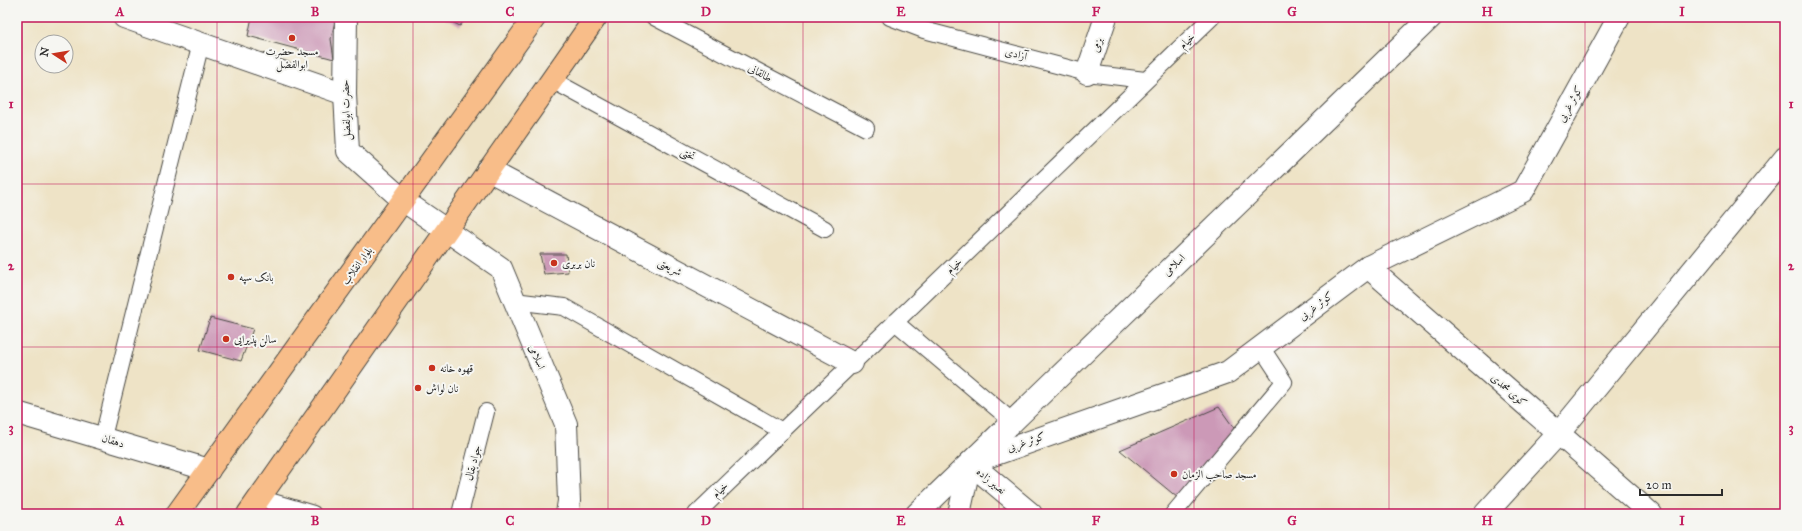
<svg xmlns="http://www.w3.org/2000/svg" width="1802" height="531" font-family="'IM FELL Great Primer',Amiri,serif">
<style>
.building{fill:#cc99b7}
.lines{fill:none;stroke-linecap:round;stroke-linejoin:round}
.service-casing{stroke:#484742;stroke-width:18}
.minor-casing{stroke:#484742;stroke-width:24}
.tertiary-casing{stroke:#484742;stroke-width:24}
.primary-casing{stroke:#484742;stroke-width:24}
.service{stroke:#fff;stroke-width:16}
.minor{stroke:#fff;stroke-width:22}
.tertiary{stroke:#fff;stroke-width:22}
.primary{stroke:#f8bd89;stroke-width:22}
.grid{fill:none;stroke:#c2185b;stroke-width:1;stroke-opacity:0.55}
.poi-dot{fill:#c8321e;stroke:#f6f6f2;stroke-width:1.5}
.labels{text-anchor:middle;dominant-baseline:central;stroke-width:4;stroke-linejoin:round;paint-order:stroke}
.street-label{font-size:11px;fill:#2b2b2b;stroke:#f6f6f2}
.poi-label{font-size:11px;fill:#2b2b2b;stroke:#f6f6f2;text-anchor:start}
.neatline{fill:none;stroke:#c2185b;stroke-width:1.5}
.grid-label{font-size:13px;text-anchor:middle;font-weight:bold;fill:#c2185b}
</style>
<rect width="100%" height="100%" fill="#f6f6f2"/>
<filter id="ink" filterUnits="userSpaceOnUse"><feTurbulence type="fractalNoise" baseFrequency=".025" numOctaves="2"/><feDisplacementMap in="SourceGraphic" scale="8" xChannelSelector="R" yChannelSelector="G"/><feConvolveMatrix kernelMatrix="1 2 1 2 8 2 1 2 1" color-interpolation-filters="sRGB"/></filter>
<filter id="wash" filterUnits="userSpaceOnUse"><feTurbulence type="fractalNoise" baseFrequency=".012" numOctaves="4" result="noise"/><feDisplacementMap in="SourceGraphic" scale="16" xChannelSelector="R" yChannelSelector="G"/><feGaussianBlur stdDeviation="0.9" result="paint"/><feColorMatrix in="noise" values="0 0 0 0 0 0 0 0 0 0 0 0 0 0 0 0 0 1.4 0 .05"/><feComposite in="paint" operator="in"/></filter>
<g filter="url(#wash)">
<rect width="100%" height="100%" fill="#eee3c6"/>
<g id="blocks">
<g class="building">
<path d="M252,17H336L331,39L334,59L248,36Z"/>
<path d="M442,17H466L460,26Z"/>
<path d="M540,254H566L568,272L544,274Z"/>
<path d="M210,318L253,329L241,361L200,350Z"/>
<path d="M1219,407L1236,431L1178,498L1120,450Z"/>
</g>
</g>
</g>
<g filter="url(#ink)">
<use href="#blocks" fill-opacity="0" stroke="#484742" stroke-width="1"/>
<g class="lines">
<defs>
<g id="service">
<path d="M654,17L866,128"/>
<path d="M890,17L924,30L1087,73L1145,80"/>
<path d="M552,80L825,229"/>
<path d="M514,301L564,307L782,431"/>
<path d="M895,322L1013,422"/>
<path d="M103,437L201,43"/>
<path d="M259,498L313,514"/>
<path d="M460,514L486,412"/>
<path d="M696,514L1212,17"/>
<path d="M1173,514L1284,382L1261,347"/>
</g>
<g id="minor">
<path d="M124,17L345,94"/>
<path d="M346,17L345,94L348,151L404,201L501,268L566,424L569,501L567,514"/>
<path d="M1087,73L1106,17"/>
<path d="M488,170L852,363"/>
<path d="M1368,267L1651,514"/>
<path d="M17,413L209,470"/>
<path d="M970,463L1031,514"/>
<path d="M917,514L1431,17"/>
<path d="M1485,514L1559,433L1785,158"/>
</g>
<path id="tertiary" d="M959,514L970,463L1228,372L1368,267L1523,191L1619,17"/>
<g id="primary">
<path d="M177,514L535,17"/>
<path d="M248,514L596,17"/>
</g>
</defs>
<use href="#service" class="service-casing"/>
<use href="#minor" class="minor-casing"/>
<use href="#tertiary" class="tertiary-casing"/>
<use href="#primary" class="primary-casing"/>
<use href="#service" class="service"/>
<use href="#minor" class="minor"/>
<use href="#tertiary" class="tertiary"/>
<use href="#primary" class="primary"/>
</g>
</g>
<path class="grid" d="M217,17V514M413,17V514M608,17V514M803,17V514M999,17V514M1194,17V514M1389,17V514M1585,17V514M17,184H1785M17,347H1785"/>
<g class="poi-dot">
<circle cx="292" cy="38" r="4"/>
<circle cx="554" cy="263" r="4"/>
<circle cx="231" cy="277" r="4"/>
<circle cx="226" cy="339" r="4"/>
<circle cx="432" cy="368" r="4"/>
<circle cx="418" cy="388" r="4"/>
<circle cx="1174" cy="474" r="4"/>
</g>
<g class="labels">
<g class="street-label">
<text transform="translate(1187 41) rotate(-44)">خیام</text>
<text transform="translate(1097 45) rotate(-71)">بزمی</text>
<text transform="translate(1016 54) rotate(14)">آزادی</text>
<text transform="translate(760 73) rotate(28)">طالقانی</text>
<text transform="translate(1570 104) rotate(-61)">کوثر غربی</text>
<text transform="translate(346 110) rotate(-92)">حضرت ابولفضل</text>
<text transform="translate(688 154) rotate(29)">تختی</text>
<text transform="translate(1174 265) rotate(-44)">اسلامی</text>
<text transform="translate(357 266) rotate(-54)">بلوار انقلاب</text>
<text transform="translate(954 266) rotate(-44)">خیام</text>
<text transform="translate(670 267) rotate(28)">شریعتی</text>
<text transform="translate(1316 306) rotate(-37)">کوثر غربی</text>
<text transform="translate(537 357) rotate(67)">اسلامی</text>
<text transform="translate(1509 390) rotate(41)">کوی محمدی</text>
<text transform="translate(113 441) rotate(17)">دهقان</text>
<text transform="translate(1026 442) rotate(-19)">کوثر غربی</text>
<text transform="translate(473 463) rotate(-76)">جواد بقال</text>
<text transform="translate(991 481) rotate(40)">نصیر زاده</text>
<text transform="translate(720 490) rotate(-44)">خیام</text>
</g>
<g class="poi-label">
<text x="292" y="51" text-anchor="middle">مسجد حضرت<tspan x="292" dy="13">ابوالفضل</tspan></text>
<text x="562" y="263">نان بربری</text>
<text x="239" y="277">بانک سپه</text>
<text x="234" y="339">سالن پذیرایی</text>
<text x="440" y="368">قهوه خانه</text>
<text x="426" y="388">نان لواش</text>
<text x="1182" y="474">مسجد صاحب الزمان</text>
</g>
</g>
<rect width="1802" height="531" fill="none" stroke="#f6f6f2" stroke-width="44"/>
<g transform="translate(54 54) rotate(282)"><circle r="19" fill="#f6f6f2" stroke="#a5a5a2"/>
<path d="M0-3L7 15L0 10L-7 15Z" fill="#c8321e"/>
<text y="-6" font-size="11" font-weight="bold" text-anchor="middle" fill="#2b2b2b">N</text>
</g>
<path d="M1640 489v6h82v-6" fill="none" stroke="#2b2b2b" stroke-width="2"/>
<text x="1646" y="489" font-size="12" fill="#2b2b2b" stroke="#f6f6f2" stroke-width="3" paint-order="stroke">20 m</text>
<rect x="22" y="22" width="1758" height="487" class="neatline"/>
<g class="grid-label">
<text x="120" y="16">A</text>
<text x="315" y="16">B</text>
<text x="510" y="16">C</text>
<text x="706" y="16">D</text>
<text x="901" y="16">E</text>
<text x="1096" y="16">F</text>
<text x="1292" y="16">G</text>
<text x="1487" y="16">H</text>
<text x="1682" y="16">I</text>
<text x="11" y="108">1</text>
<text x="1791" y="108">1</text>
<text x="11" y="270">2</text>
<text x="1791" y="270">2</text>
<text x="11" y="432">3</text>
<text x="1791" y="432">3</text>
<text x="120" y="525">A</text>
<text x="315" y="525">B</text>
<text x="510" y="525">C</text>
<text x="706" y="525">D</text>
<text x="901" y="525">E</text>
<text x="1096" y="525">F</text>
<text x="1292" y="525">G</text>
<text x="1487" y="525">H</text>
<text x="1682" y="525">I</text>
</g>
</svg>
